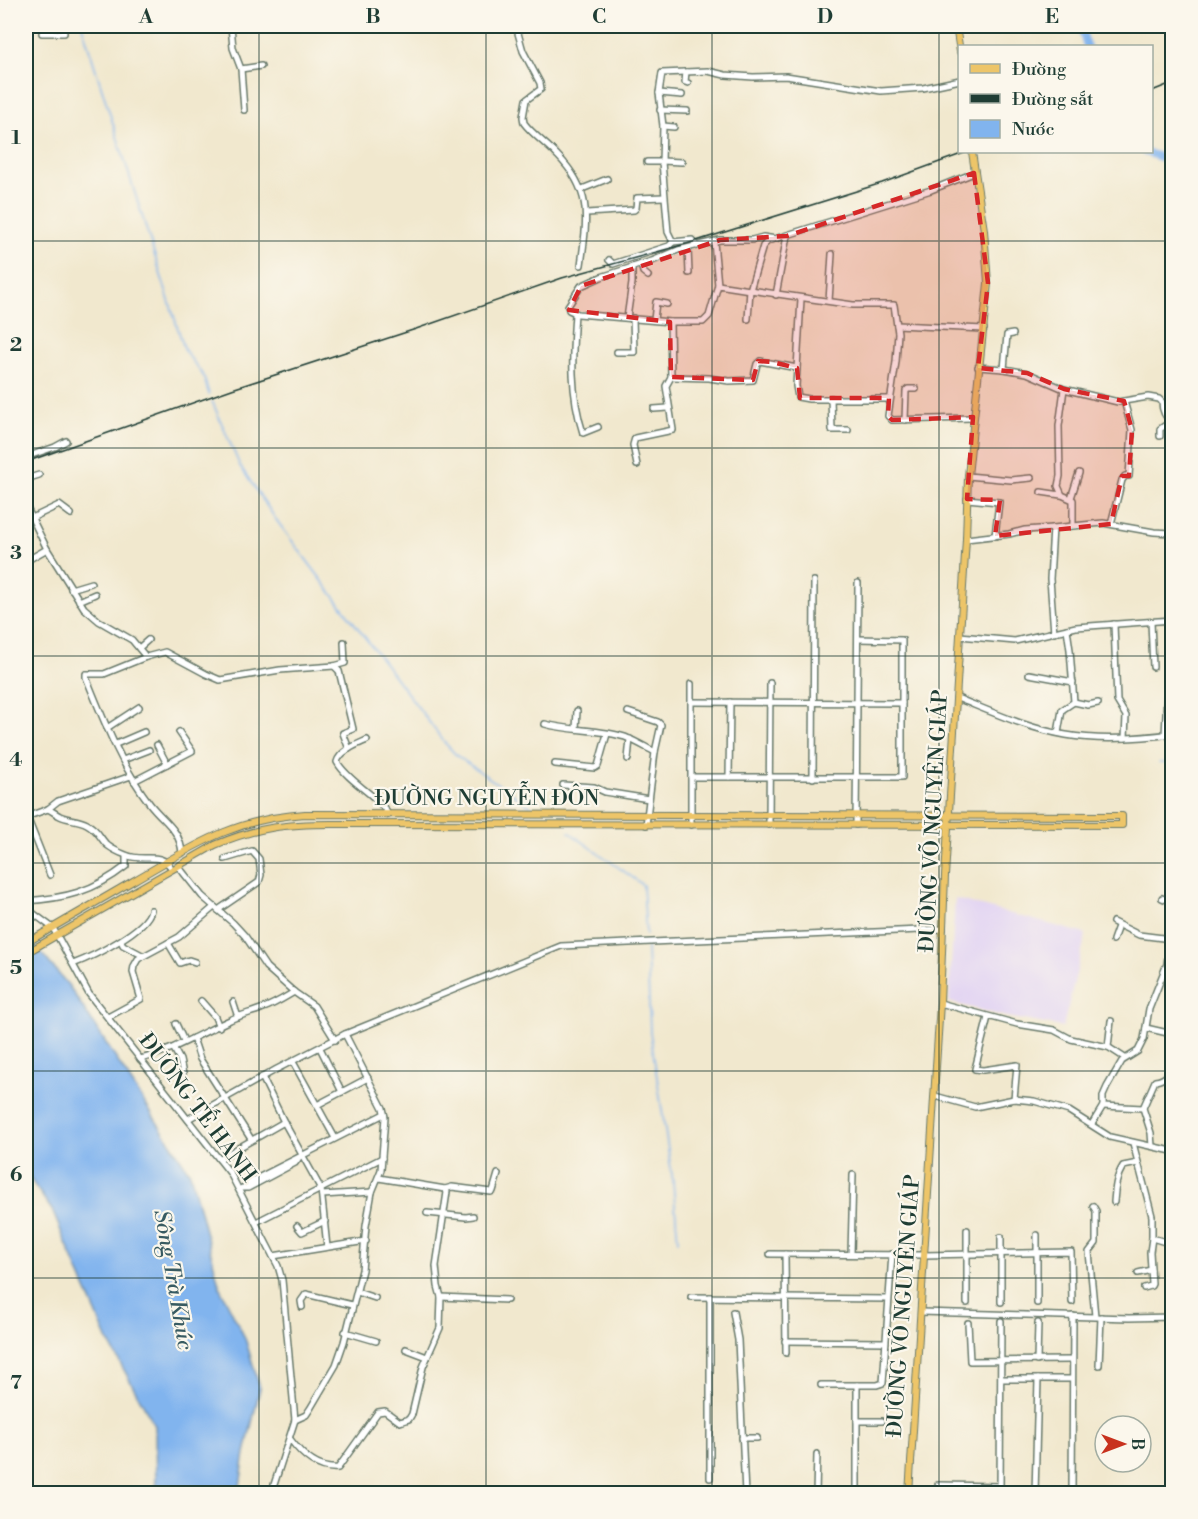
<svg xmlns="http://www.w3.org/2000/svg" width="1198" height="1519" font-family="'Libre Bodoni',serif">
<style>
.built{fill:#e2d4f3}
.water{fill:#81b4ee;stroke:#507891;stroke-width:1.5}
.lines{fill:none;stroke-linecap:round;stroke-linejoin:round}
.stream{stroke:#81b4ee;stroke-width:1.5}
.river{stroke:#81b4ee;stroke-width:8}
.minor-casing{stroke:#68796a;stroke-width:8}
.major-casing{stroke:#68796a;stroke-width:8}
.minor{stroke:#fff;stroke-width:5}
.major{stroke:#edc569;stroke-width:6}
.rail{stroke:#1f3d34;stroke-width:1.5}
.marked{fill:#d62828;fill-opacity:0.2;stroke:#d62828;stroke-width:4.5;stroke-dasharray:12 8;stroke-linejoin:round}
.grid{fill:none;stroke:#1f3d34;stroke-width:1.5;stroke-opacity:0.55}
.labels{text-anchor:middle;dominant-baseline:central;stroke-width:4.5;stroke-linejoin:round;paint-order:stroke}
.street-label{font-size:21px;fill:#1f3d34;stroke:#fbf7ec}
.water-label{font-size:22px;font-style:italic;fill:#385b62;stroke:#fbf7ec}
.neatline{fill:none;stroke:#1f3d34;stroke-width:2}
.grid-label{font-size:20px;text-anchor:middle;font-weight:bold;fill:#1f3d34}
</style>
<rect width="100%" height="100%" fill="#fbf7ec"/>
<filter id="ink" filterUnits="userSpaceOnUse"><feTurbulence type="fractalNoise" baseFrequency=".0167" numOctaves="2"/><feDisplacementMap in="SourceGraphic" scale="12" xChannelSelector="R" yChannelSelector="G"/><feConvolveMatrix kernelMatrix="1 2 1 2 8 2 1 2 1" color-interpolation-filters="sRGB"/></filter>
<filter id="wash" filterUnits="userSpaceOnUse"><feTurbulence type="fractalNoise" baseFrequency=".008" numOctaves="4" result="noise"/><feDisplacementMap in="SourceGraphic" scale="24" xChannelSelector="R" yChannelSelector="G"/><feGaussianBlur stdDeviation="1.35" result="paint"/><feColorMatrix in="noise" values="0 0 0 0 0 0 0 0 0 0 0 0 0 0 0 0 0 1.4 0 .05"/><feComposite in="paint" operator="in"/></filter>
<g filter="url(#wash)">
<rect width="100%" height="100%" fill="#f1e8ce"/>
<path class="built" d="M955,899L1086,934L1063,1027L1007,1017L949,1002Z"/>
<path class="water" d="M26,935L69,986L190,1173L220,1288L245,1338L260,1388L245,1453L239,1493H156L155,1426L108,1341L52,1210L26,1173Z"/>
<g class="lines">
<g class="stream">
<path d="M82,26L185,351L203,375L209,394"/>
<path d="M212,401L240,466L277,521L445,743L457,756L536,810"/>
<path d="M1159,763H1172"/>
<path d="M569,832L643,885L646,935"/>
<path d="M647,946L650,1032L673,1182L678,1241"/>
</g>
<g class="river">
<path d="M1080,26L1087,46"/>
<path d="M1145,152L1172,161"/>
</g>
</g>
</g>
<g filter="url(#ink)">
<g class="lines">
<defs>
<g id="minor">
<path d="M231,26L233,48L241,69L244,110"/>
<path d="M516,26L523,51L540,83L541,89L526,100L523,117L524,123C533,135 547,144 558,156C593,192 587,219 581,265"/>
<path d="M42,33H64L63,26"/>
<path d="M241,69L261,66"/>
<path d="M686,72L685,82L688,83"/>
<path d="M659,93L682,95"/>
<path d="M660,110L687,111"/>
<path d="M663,126L674,127"/>
<path d="M662,161L682,162"/>
<path d="M647,162H662"/>
<path d="M582,189L607,179"/>
<path d="M587,213L634,210L636,208L637,198L664,197"/>
<path d="M776,239L763,237L752,240H720L678,250L652,261L601,277L581,286L568,306L569,310L578,314L670,322H703L709,316L718,285L750,290L763,246L768,241L931,190L974,173"/>
<path d="M714,242L718,285"/>
<path d="M697,246L692,240L673,242L668,232L662,162L663,126L659,93L662,73L708,71L725,75L753,77L786,76L881,91L923,88L960,80"/>
<path d="M688,249L689,273"/>
<path d="M609,260L613,264L669,246L673,242"/>
<path d="M641,264L643,272L648,276"/>
<path d="M776,295L787,236"/>
<path d="M801,299L796,386L798,397L809,399H889"/>
<path d="M829,301L832,254"/>
<path d="M575,314C572,355 570,393 583,433L598,427"/>
<path d="M627,318L632,283V267"/>
<path d="M748,319L750,290L853,305H894L898,333L896,362L888,416L892,420L972,418"/>
<path d="M654,320L656,302L667,304"/>
<path d="M897,325L984,329"/>
<path d="M617,352H634L633,318"/>
<path d="M978,367L1004,369L1027,373L1064,389L1118,402L1148,397L1159,399L1162,402C1162,410 1166,418 1172,423"/>
<path d="M1004,369L1007,335L1013,334"/>
<path d="M671,377L709,378L729,381L753,380L757,364L760,361L797,368"/>
<path d="M1064,389L1059,426L1060,476L1058,486L1062,495L1073,500V525"/>
<path d="M831,398L832,430H848"/>
<path d="M654,409L668,408"/>
<path d="M905,420L906,391L908,389H916"/>
<path d="M1160,436V429L1170,422"/>
<path d="M26,457L55,447L66,441"/>
<path d="M637,465L633,445L635,438L673,430L666,386L671,377L670,322"/>
<path d="M968,476L1011,480L1031,478"/>
<path d="M26,479L39,475"/>
<path d="M1041,492L1061,495"/>
<path d="M1071,498L1079,473"/>
<path d="M967,499L999,502L995,536"/>
<path d="M26,506L47,549L84,608L99,621L132,640L146,657"/>
<path d="M32,518L59,505L71,514"/>
<path d="M1111,524L1122,480L1125,476H1129L1132,430L1124,401"/>
<path d="M966,539L1009,534L1025,530L1053,528"/>
<path d="M26,561L47,549"/>
<path d="M71,589L91,583"/>
<path d="M79,601L95,594"/>
<path d="M1151,622L1153,667"/>
<path d="M1114,624L1117,701L1126,716L1125,738"/>
<path d="M1054,633L1050,579L1053,528L1103,523L1154,532L1172,533"/>
<path d="M960,636L1015,641L1076,627L1172,620"/>
<path d="M139,648L148,640"/>
<path d="M334,666L339,671L353,729L343,733L349,749"/>
<path d="M1029,674L1073,682"/>
<path d="M957,698C992,712 1029,729 1066,735C1101,741 1138,738 1172,734"/>
<path d="M691,702L902,703"/>
<path d="M1074,702L1088,705L1098,703"/>
<path d="M628,712L658,722L661,725L655,752L646,825"/>
<path d="M545,724C570,731 601,729 625,737C635,741 645,747 655,752"/>
<path d="M107,728L139,707"/>
<path d="M576,729L577,711"/>
<path d="M1058,733L1062,710L1074,702L1070,650L1067,629"/>
<path d="M1165,735L1167,694"/>
<path d="M367,740C356,745 340,751 337,762C349,783 381,797 388,815"/>
<path d="M116,744L144,732"/>
<path d="M157,745L167,764"/>
<path d="M628,759L630,739"/>
<path d="M123,760L149,750"/>
<path d="M555,764L595,768L598,766L607,734"/>
<path d="M691,777H902V640L858,639"/>
<path d="M729,777L730,702"/>
<path d="M813,778L814,581"/>
<path d="M134,781L192,751L179,732"/>
<path d="M563,785L594,787L605,792L649,799"/>
<path d="M48,809C52,811 56,814 60,816C68,820 78,819 87,824C98,830 98,835 106,844C110,848 120,853 126,855C143,863 161,850 172,869"/>
<path d="M26,817L48,809L58,801L131,776"/>
<path d="M27,817L50,875"/>
<path d="M691,825V684"/>
<path d="M769,825L770,683"/>
<path d="M856,825L858,583"/>
<path d="M182,853C180,829 164,822 150,804C121,766 104,721 86,677V674H104L146,657L165,652L206,674L220,680L280,670L334,666L345,663L344,642"/>
<path d="M178,866L202,896L233,923L245,936L266,967L294,992L314,1006L335,1040"/>
<path d="M1162,898L1172,902"/>
<path d="M26,901C66,898 93,892 126,866V856"/>
<path d="M26,908L53,928L89,994L230,1173L278,1266L282,1280L295,1420L271,1494"/>
<path d="M218,910L259,882L261,875L259,859L252,851L225,859"/>
<path d="M1113,922L1139,935L1171,939"/>
<path d="M1113,940L1118,926"/>
<path d="M121,941L123,945L142,955"/>
<path d="M168,943L180,963L189,960L195,962"/>
<path d="M73,964C92,957 147,930 151,910"/>
<path d="M201,1001L215,1017L219,1027"/>
<path d="M233,1002L238,1017"/>
<path d="M940,1003L1017,1024L1054,1030L1071,1039L1108,1047L1125,1058"/>
<path d="M108,1017L141,999L133,972L134,966L138,959L179,937L214,907"/>
<path d="M988,1017L975,1069L983,1070L1017,1065L1014,1099"/>
<path d="M176,1024L184,1041"/>
<path d="M1146,1028L1172,1034"/>
<path d="M193,1038L200,1059L251,1139"/>
<path d="M1108,1047L1111,1021"/>
<path d="M320,1048L342,1092"/>
<path d="M174,1049L180,1060L183,1074"/>
<path d="M140,1059C173,1051 199,1034 230,1020C240,1015 251,1013 261,1009C273,1005 284,998 294,992"/>
<path d="M293,1062L335,1138"/>
<path d="M262,1077L284,1122L321,1189L327,1247"/>
<path d="M935,1096L975,1107L1014,1099L1034,1101L1069,1111L1110,1137L1172,1151"/>
<path d="M317,1105L368,1078"/>
<path d="M1103,1106L1143,1108"/>
<path d="M188,1119L277,1069L345,1034L561,946L943,929"/>
<path d="M1092,1124L1103,1106V1096L1107,1087L1122,1061L1138,1051L1144,1039L1149,1009L1167,964L1172,925"/>
<path d="M1133,1143L1152,1216V1238L1172,1244"/>
<path d="M1152,1146L1151,1133L1143,1108L1155,1081C1172,1078 1167,1071 1172,1056"/>
<path d="M219,1159L284,1122"/>
<path d="M245,1187L246,1184L384,1114"/>
<path d="M242,1188H248L295,1163L298,1159"/>
<path d="M445,1189L452,1187L491,1192L493,1191L498,1174"/>
<path d="M322,1195L372,1192"/>
<path d="M1114,1202C1115,1189 1116,1177 1123,1166L1138,1163"/>
<path d="M1093,1206L1096,1211V1243L1089,1252L1095,1316"/>
<path d="M427,1213L466,1217L473,1216"/>
<path d="M256,1222L382,1158"/>
<path d="M297,1226L302,1232L325,1221"/>
<path d="M770,1254L924,1255L1071,1252L1072,1302"/>
<path d="M785,1254L786,1353"/>
<path d="M851,1254L853,1175"/>
<path d="M273,1256L366,1241"/>
<path d="M1138,1273L1151,1270"/>
<path d="M1144,1288L1151,1286L1152,1284L1150,1252L1152,1238"/>
<path d="M357,1292L375,1298"/>
<path d="M441,1297L507,1300"/>
<path d="M691,1297L888,1299"/>
<path d="M710,1297V1478"/>
<path d="M1001,1302V1237"/>
<path d="M967,1303V1230"/>
<path d="M1037,1303V1235"/>
<path d="M302,1307L301,1301L306,1294L352,1305"/>
<path d="M733,1312L738,1340L745,1494"/>
<path d="M921,1312L1129,1318L1172,1317"/>
<path d="M968,1323L970,1361L1072,1360"/>
<path d="M345,1332L376,1341"/>
<path d="M785,1341L885,1342"/>
<path d="M406,1349L427,1357"/>
<path d="M1037,1361L1038,1323"/>
<path d="M1099,1365L1101,1317"/>
<path d="M1002,1379H1072"/>
<path d="M821,1385H877L883,1383L892,1254"/>
<path d="M295,1420L306,1415L310,1409L336,1365L344,1342L362,1270L366,1226L372,1192L381,1170L385,1117L383,1108L345,1034"/>
<path d="M857,1421H882"/>
<path d="M742,1438H757"/>
<path d="M290,1439C301,1454 318,1470 338,1468L378,1412L385,1411L400,1422L409,1419L412,1414L423,1367L440,1328L441,1297L438,1286L436,1266L447,1192L445,1189L379,1178"/>
<path d="M816,1494L817,1454"/>
<path d="M857,1494V1385"/>
<path d="M938,1494V1485L1000,1486"/>
<path d="M1000,1494L1001,1321"/>
<path d="M1035,1494L1038,1379"/>
<path d="M1072,1494L1073,1316"/>
</g>
<g id="major">
<path d="M956,26L960,52"/>
<path d="M26,943C61,923 97,902 133,881C194,846 232,819 305,814L1122,816V825L332,824C286,824 257,827 215,845L26,953"/>
<path d="M909,1494L940,1003L945,876L966,539L968,476L988,283L984,230L972,152"/>
</g>
</defs>
<use href="#minor" class="minor-casing"/>
<use href="#major" class="major-casing"/>
<use href="#minor" class="minor"/>
<use href="#major" class="major"/>
<g class="rail">
<path d="M1152,91L1172,83"/>
<path d="M26,462L232,389L416,329L562,278L693,242L882,183L967,152"/>
</g>
</g>
</g>
<path class="marked" d="M974,173L988,283L978,368L1027,373L1064,389L1124,401L1132,430L1129,476H1122L1111,524L995,536L1000,500L967,499L973,417L892,420L888,416L889,398H800L797,368L772,362L758,361L753,380L671,377L670,322L569,310L581,286L720,240L787,236Z"/>
<path class="grid" d="M259,26V1494M486,26V1494M712,26V1494M939,26V1494M26,241H1172M26,448H1172M26,656H1172M26,863H1172M26,1071H1172M26,1278H1172"/>
<g class="labels">
<g class="street-label">
<text x="487" y="799">ĐƯỜNG NGUYỄN ĐÔN</text>
<text transform="translate(934 821) rotate(-87)">ĐƯỜNG VÕ NGUYÊN GIÁP</text>
<text transform="translate(197 1108) rotate(53)">ĐƯỜNG TẾ HANH</text>
<text transform="translate(904 1306) rotate(-86)">ĐƯỜNG VÕ NGUYÊN GIÁP</text>
</g>
<g class="water-label">
<text transform="translate(173 1280) rotate(80)">Sông Trà Khúc</text>
</g>
</g>
<rect width="1198" height="1519" fill="none" stroke="#fbf7ec" stroke-width="66"/>
<rect x="958" y="45" width="195" height="108" fill="#fbf7ec" stroke="#a3ada2" stroke-width="1.5"/>
<rect x="970" y="64" width="30" height="9" fill="#edc569" stroke="#a3ada2" stroke-width="1.5"/>
<text x="1012" y="75" font-size="18" fill="#1f3d34">Đường</text>
<rect x="970" y="94" width="30" height="9" fill="#1f3d34" stroke="#a3ada2" stroke-width="1.5"/>
<text x="1012" y="105" font-size="18" fill="#1f3d34">Đường sắt</text>
<rect x="970" y="120" width="30" height="18" fill="#81b4ee" stroke="#a3ada2" stroke-width="1.5"/>
<text x="1012" y="135" font-size="18" fill="#1f3d34">Nước</text>
<g transform="translate(1123 1444) rotate(90)"><circle r="28" fill="#fbf7ec" stroke="#a3ada2" stroke-width="1.5"/>
<path d="M0-4.5L10 22L0 15L-10 22Z" fill="#c8321e"/>
<text y="-9" font-size="16" font-weight="bold" text-anchor="middle" fill="#1f3d34">B</text>
</g>
<rect x="33" y="33" width="1132" height="1453" class="neatline"/>
<g class="grid-label">
<text x="146" y="23">A</text>
<text x="373" y="23">B</text>
<text x="599" y="23">C</text>
<text x="825" y="23">D</text>
<text x="1052" y="23">E</text>
<text x="16" y="144">1</text>
<text x="16" y="351">2</text>
<text x="16" y="559">3</text>
<text x="16" y="766">4</text>
<text x="16" y="974">5</text>
<text x="16" y="1181">6</text>
<text x="16" y="1389">7</text>
</g>
</svg>
